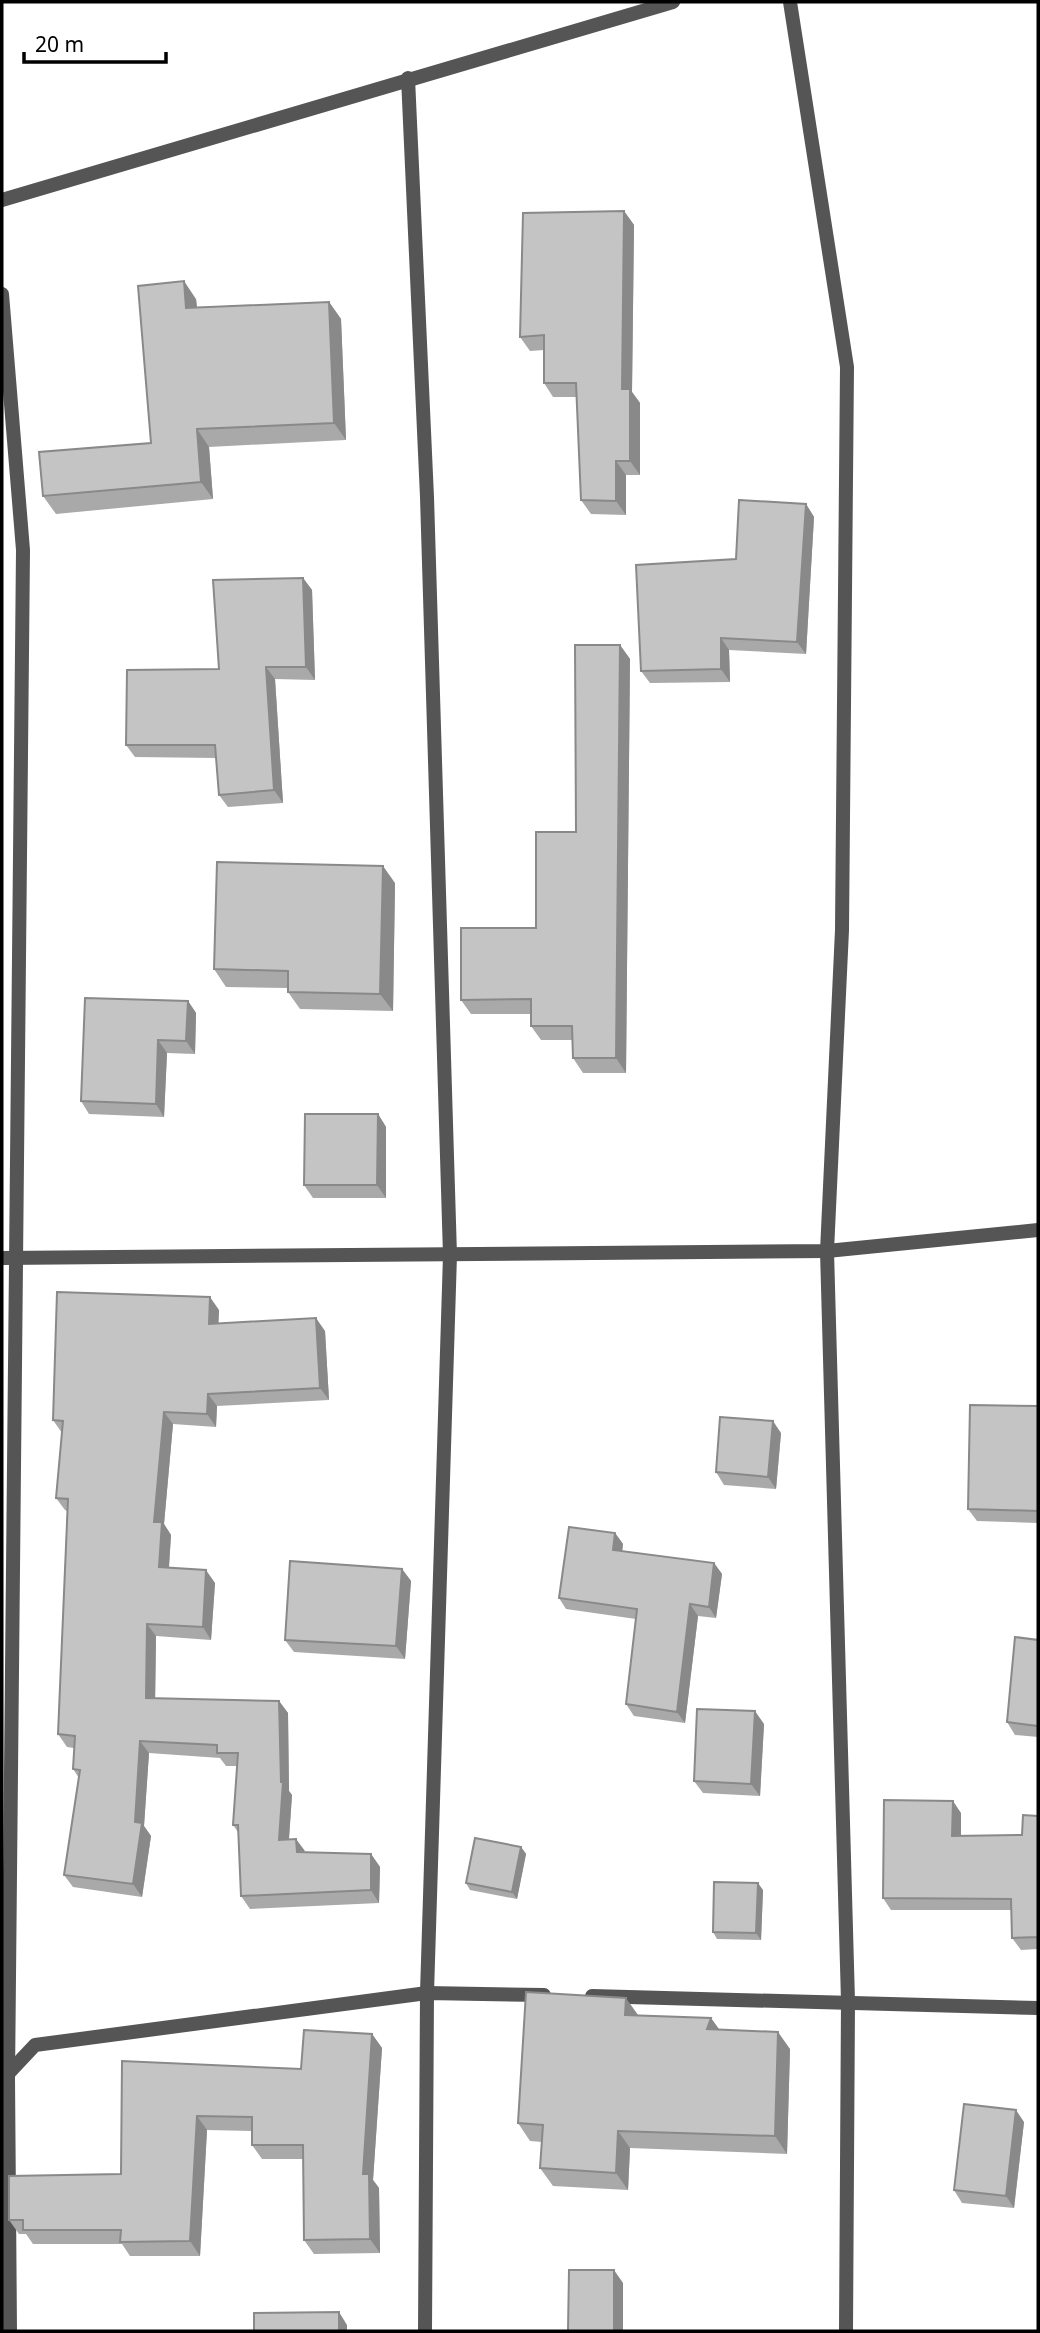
<svg xmlns="http://www.w3.org/2000/svg" width="1040" height="2333" font-family="'Noto Sans',sans-serif">
<style>
.lines{fill:none;stroke-linecap:round;stroke-linejoin:round}
.street{stroke:#555;stroke-width:14}
.wall{fill:#a9a9a9}
.shaded-wall{fill:#898989}
.building{fill:#c4c4c4;stroke:#898989;stroke-width:2}
</style>
<rect width="100%" height="100%" fill="#fff"/>
<g class="lines">
<g class="street">
<path d="M790,2L847,367L842,930L827,1251L848,2001L846,2331"/>
<path d="M408,78L427,497L450,1255L427,1993L425,2331"/>
<path d="M2,200L673,2"/>
<path d="M2,294L23,550L8,2078L10,2331"/>
<path d="M2,1258L827,1251L1038,1230"/>
<path d="M592,1996L1038,2008"/>
<path d="M5,2077L35,2045L427,1993L544,1995"/>
</g>
</g>
<g class="wall">
<path d="M624,211L634,225L632,392L640,403V475H626V515L591,514L581,500L577,397H553L544,383V350L530,351L520,337Z"/>
<path d="M196,299L197,307L329,302L341,319L346,440L209,447L213,499L56,514L43,496L151,443Z"/>
<path d="M806,504L814,517L806,654L729,650L730,682L650,683L641,671L736,559Z"/>
<path d="M303,578L312,590L315,680L275,679L283,803L228,807L219,795L216,758L135,757L126,745L219,669Z"/>
<path d="M620,645L630,659L626,1073H583L573,1058V1040H541L531,1026V1014H471L461,1000L536,928L576,832Z"/>
<path d="M395,883L393,1011L300,1009L288,992V988L226,987L214,969Z"/>
<path d="M188,1001L196,1013L195,1054L167,1053L164,1117L89,1114L81,1101Z"/>
<path d="M378,1114L386,1127V1198H313L304,1185Z"/>
<path d="M219,1310L218,1324L325,1331L329,1400L217,1406L216,1427L173,1424L164,1524L171,1535L169,1568L215,1583L211,1640L156,1636L155,1698L279,1701L288,1713L289,1791L292,1795L289,1839L305,1852L371,1854L380,1867L379,1903L250,1909L241,1896L238,1832L233,1825L238,1766H226L220,1758L149,1753L144,1826L151,1836L142,1897L73,1887L64,1875L79,1778L73,1769L74,1748L67,1747L58,1734L67,1511L65,1510L56,1498L62,1433L53,1420Z"/>
<path d="M1038,1406V1523L977,1521L968,1509Z"/>
<path d="M781,1433L776,1489L724,1485L716,1472Z"/>
<path d="M615,1533L623,1544L622,1551L714,1563L722,1574L716,1618L698,1616L685,1723L634,1716L626,1704L636,1619L566,1609L559,1598Z"/>
<path d="M402,1569L411,1581L405,1659L294,1652L285,1640Z"/>
<path d="M1038,1640V1737L1015,1735L1007,1722Z"/>
<path d="M764,1724L760,1796L703,1793L694,1781Z"/>
<path d="M961,1813V1836L1022,1835L1038,1816V1949L1021,1950L1012,1938V1910H891L883,1898Z"/>
<path d="M521,1847L526,1854L517,1899L470,1890L466,1883Z"/>
<path d="M763,1890L761,1940L717,1939L713,1932Z"/>
<path d="M638,2016L711,2018L719,2030L790,2049L787,2154L630,2148L628,2190L553,2186L540,2168L542,2142L530,2141L518,2123Z"/>
<path d="M372,2034L382,2048L373,2180L379,2188L380,2253L314,2254L304,2240L303,2159H262L252,2145V2131L207,2130L200,2256H130L122,2244H33L26,2234H19L9,2220L121,2174L122,2061L301,2069Z"/>
<path d="M1024,2122L1014,2208L962,2203L954,2190Z"/>
</g>
<g class="shaded-wall">
<path d="M624,211L634,225L632,392L640,403V475L630,461L622,389Z"/>
<path d="M184,281L196,299L199,325L186,308Z"/>
<path d="M329,302L341,319L346,440L334,423Z"/>
<path d="M197,429L209,447L213,499L201,482Z"/>
<path d="M616,461L626,475V515L616,501Z"/>
<path d="M806,504L814,517L806,654L797,642Z"/>
<path d="M303,578L312,590L315,680L306,667Z"/>
<path d="M721,638L729,650L730,682L721,669Z"/>
<path d="M620,645L630,659L626,1073L616,1058Z"/>
<path d="M266,667L275,679L283,803L274,790Z"/>
<path d="M383,866L395,883L393,1011L380,994Z"/>
<path d="M188,1001L196,1013L195,1054L186,1041Z"/>
<path d="M158,1040L167,1053L164,1117L156,1104Z"/>
<path d="M378,1114L386,1127V1198L377,1185Z"/>
<path d="M210,1297L219,1310L218,1337L209,1324Z"/>
<path d="M316,1318L325,1331L329,1400L320,1388Z"/>
<path d="M208,1394L217,1406L216,1427L207,1414Z"/>
<path d="M164,1412L173,1424L164,1524L171,1535L168,1580L159,1567L154,1522Z"/>
<path d="M773,1421L781,1433L776,1489L768,1477Z"/>
<path d="M615,1533L623,1544L621,1561L613,1550Z"/>
<path d="M714,1563L722,1574L716,1618L709,1607Z"/>
<path d="M402,1569L411,1581L405,1659L396,1646Z"/>
<path d="M206,1570L215,1583L211,1640L203,1627Z"/>
<path d="M690,1604L698,1616L685,1723L677,1712Z"/>
<path d="M147,1624L156,1636L155,1710L146,1698Z"/>
<path d="M279,1701L288,1713L289,1791L292,1795L288,1852L279,1840L281,1782Z"/>
<path d="M755,1711L764,1724L760,1796L751,1784Z"/>
<path d="M140,1741L149,1753L144,1826L151,1836L142,1897L133,1884L135,1822Z"/>
<path d="M953,1801L961,1813V1848L952,1836Z"/>
<path d="M296,1839L305,1851L297,1852Z"/>
<path d="M521,1847L526,1854L517,1899L512,1892Z"/>
<path d="M371,1854L380,1867L379,1903L371,1890Z"/>
<path d="M758,1883L763,1890L761,1940L756,1933Z"/>
<path d="M626,1998L638,2015H625Z"/>
<path d="M711,2018L724,2036L707,2029Z"/>
<path d="M778,2032L790,2049L787,2154L775,2136Z"/>
<path d="M372,2034L382,2048L373,2180L379,2188L380,2253L370,2239L363,2174Z"/>
<path d="M1016,2110L1024,2122L1014,2208L1006,2196Z"/>
<path d="M197,2116L207,2130L200,2256L190,2241Z"/>
<path d="M618,2131L630,2148L628,2190L616,2173Z"/>
<path d="M614,2270L623,2283V2331H614Z"/>
<path d="M339,2312L347,2325V2331H339Z"/>
</g>
<g class="building">
<path d="M624,211L622,389H630V461H616V501L581,500L576,383H544V335L520,337L523,213Z"/>
<path d="M184,281L186,308L329,302L334,423L197,429L201,482L43,496L39,452L151,443L138,286Z"/>
<path d="M739,500L806,504L797,642L721,638V669L641,671L636,565L736,559Z"/>
<path d="M303,578L306,667H266L274,790L219,795L215,745H126L127,670L219,669L213,580Z"/>
<path d="M575,645H620L616,1058H573L572,1026H531V999L461,1000V928H536V832H576Z"/>
<path d="M217,862L383,866L380,994L288,992V971L214,969Z"/>
<path d="M85,998L188,1001L186,1041L158,1040L156,1104L81,1101Z"/>
<path d="M305,1114H378L377,1185H304Z"/>
<path d="M57,1292L210,1297L209,1324L316,1318L320,1388L208,1394L207,1414L164,1412L154,1522H162L159,1567L206,1570L203,1627L147,1624L146,1698L279,1701L281,1782H283L279,1840L296,1839L297,1852L371,1854V1890L241,1896L238,1825H233L238,1753H217V1745L140,1741L135,1822L142,1823L133,1884L64,1875L80,1770L73,1769L75,1736L58,1734L68,1499L56,1498L63,1421L53,1420Z"/>
<path d="M970,1405L1038,1406V1511L968,1509Z"/>
<path d="M720,1417L773,1421L768,1477L716,1472Z"/>
<path d="M569,1527L615,1533L613,1550L714,1563L709,1607L690,1604L677,1712L626,1704L637,1609L559,1598Z"/>
<path d="M290,1561L402,1569L396,1646L285,1640Z"/>
<path d="M1015,1637L1038,1640V1726L1007,1722Z"/>
<path d="M697,1709L755,1711L751,1784L694,1781Z"/>
<path d="M884,1800L953,1801L952,1836L1022,1835L1023,1815L1038,1816V1937L1012,1938L1011,1899L883,1898Z"/>
<path d="M475,1838L521,1847L512,1892L466,1883Z"/>
<path d="M714,1882L758,1883L756,1933L713,1932Z"/>
<path d="M526,1992L626,1998L625,2015L711,2018L707,2029L778,2032L775,2136L618,2131L616,2173L540,2168L543,2125L518,2123Z"/>
<path d="M304,2030L372,2034L363,2174H369L370,2239L304,2240L303,2145H252V2117L197,2116L190,2241L120,2242L121,2230H23V2220H9V2176L121,2174L122,2061L301,2069Z"/>
<path d="M964,2104L1016,2110L1006,2196L954,2190Z"/>
<path d="M569,2270H614V2331H568Z"/>
<path d="M339,2312V2331H254V2313Z"/>
</g>
<rect width="1040" height="2333" fill="none" stroke="#000000" stroke-width="7"/>
<path d="M24 52v10h142v-10" fill="none" stroke="#000000" stroke-width="3.5"/>
<text x="35" y="52" font-size="21" fill="#000000" stroke="#ffffff" stroke-width="5" paint-order="stroke">20 m</text>
</svg>
